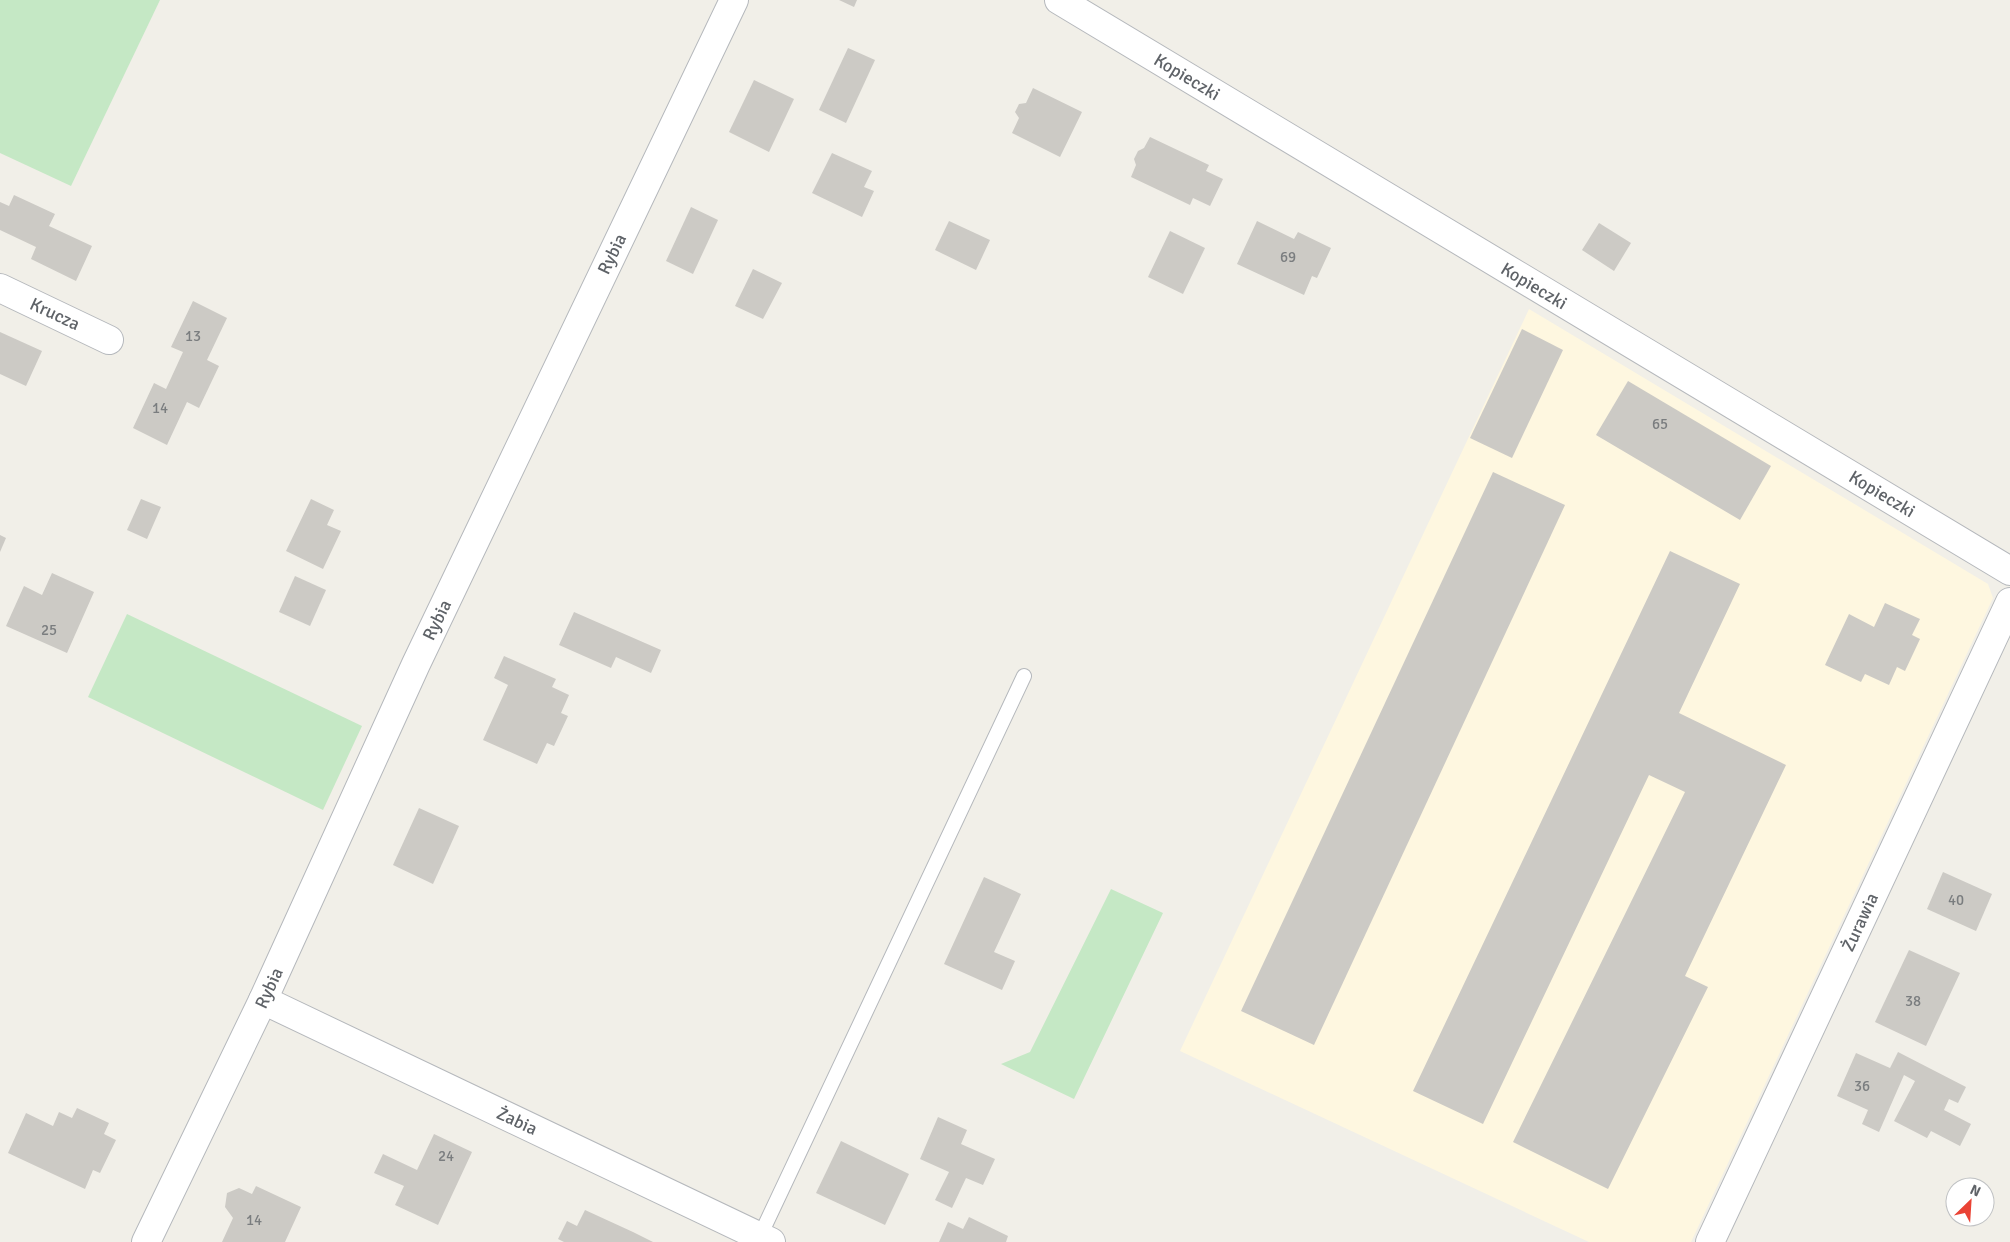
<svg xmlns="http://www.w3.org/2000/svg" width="2010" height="1242" font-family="Signika,sans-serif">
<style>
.commercial{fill:#fef7e0}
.green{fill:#c5e8c5}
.building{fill:#cccac5}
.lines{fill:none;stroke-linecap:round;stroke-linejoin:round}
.service-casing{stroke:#b5b8bc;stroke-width:16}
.minor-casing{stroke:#b5b8bc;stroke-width:30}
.service{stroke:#fff;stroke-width:14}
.minor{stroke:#fff;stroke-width:28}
.labels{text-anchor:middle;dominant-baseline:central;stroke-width:5;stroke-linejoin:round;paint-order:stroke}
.number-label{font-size:15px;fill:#7a7d7f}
.street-label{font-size:18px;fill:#5f6368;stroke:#fff}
</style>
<rect width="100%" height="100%" fill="#f1efe8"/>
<path class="commercial" d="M1529,309L1988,584L1993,598L1691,1242H1589L1180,1051Z"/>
<g class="green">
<path d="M0,0H160L71,186L0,153Z"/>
<path d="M127,614L362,726L323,810L88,697Z"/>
<path d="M1111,889L1163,913L1074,1099L1001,1064L1030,1052Z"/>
</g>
<g class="building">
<path d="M839,0H857L854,7Z"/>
<path d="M848,48L875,60L846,123L819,110Z"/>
<path d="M754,80L794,99L769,152L729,132Z"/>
<path d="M1033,88L1082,112L1060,157L1012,133L1019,118L1015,112L1019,104L1026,103Z"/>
<path d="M1150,137L1209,165L1206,171L1223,179L1210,206L1193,198L1190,205L1131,177L1136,165L1134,159L1138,151L1144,148Z"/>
<path d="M832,153L872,171L864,187L874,191L862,217L812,193Z"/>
<path d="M14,195L55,214L49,226L92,246L76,281L31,259L36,247L0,230V202L9,206Z"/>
<path d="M691,207L718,220L693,274L666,261Z"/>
<path d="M949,221L990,240L976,270L935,250Z"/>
<path d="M1257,221L1294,239L1298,232L1331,248L1317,278L1312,276L1304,295L1237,264Z"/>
<path d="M1599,223L1631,243L1614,271L1582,250Z"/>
<path d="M1170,231L1205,248L1183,294L1148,277Z"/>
<path d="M753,269L782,283L763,319L735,306Z"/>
<path d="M193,301L227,318L207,360L219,366L199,408L187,402L167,445L133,428L154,383L166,389L183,352L171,347Z"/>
<path d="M1522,329L1563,350L1512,458L1470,438Z"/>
<path d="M0,332L42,351L26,386L0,374Z"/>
<path d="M1628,381L1771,466L1740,520L1596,435Z"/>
<path d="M1493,472L1565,505L1314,1045L1241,1011Z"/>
<path d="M141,499L161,507L147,539L127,530Z"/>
<path d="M311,499L334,510L327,525L341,531L323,569L286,551Z"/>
<path d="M0,535L6,538L0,552Z"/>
<path d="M1670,551L1740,584L1679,713L1786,765L1685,976L1708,987L1608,1189L1513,1142L1685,792L1649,775L1483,1124L1413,1091Z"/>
<path d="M52,573L94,592L67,653L6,626L24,586L42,595Z"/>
<path d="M295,576L326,590L310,626L279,612Z"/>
<path d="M1885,603L1920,619L1912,635L1920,639L1905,671L1897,667L1889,685L1865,674L1861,682L1825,665L1849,614L1874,627Z"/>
<path d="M574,612L661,650L651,673L616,657L611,668L559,645Z"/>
<path d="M504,656L556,679L552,687L569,695L561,713L568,716L554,746L547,743L537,764L483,740L508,685L494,678Z"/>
<path d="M419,808L459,826L433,884L393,865Z"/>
<path d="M1943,872L1992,894L1976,931L1927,909Z"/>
<path d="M984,877L1021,894L994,952L1015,961L1002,990L944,964Z"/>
<path d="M1909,950L1960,973L1926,1046L1875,1022Z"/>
<path d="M1898,1052L1966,1087L1958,1103L1949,1099L1944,1110L1971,1124L1960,1146L1931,1131L1927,1138L1894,1121L1915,1081L1904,1075L1879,1132L1862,1124L1868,1110L1837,1096L1856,1053L1890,1068Z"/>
<path d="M77,1108L109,1123L104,1134L116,1140L100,1173L93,1170L85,1189L8,1153L26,1113L53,1126L59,1112L72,1118Z"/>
<path d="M938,1117L967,1130L961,1144L995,1159L983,1185L966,1178L952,1208L935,1200L949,1172L920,1159Z"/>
<path d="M434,1134L472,1152L438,1225L395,1205L404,1186L374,1173L383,1154L417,1170Z"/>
<path d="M841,1141L909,1174L885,1225L816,1193Z"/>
<path d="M256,1186L301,1207L285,1242H222L233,1218L225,1207L227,1193L239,1188L252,1194Z"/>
<path d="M585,1210L633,1232L653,1242H564L558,1239L567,1221L577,1226Z"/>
<path d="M969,1217L1008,1236L1006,1242H939L948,1222L963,1229Z"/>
</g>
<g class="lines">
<defs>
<path id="service" d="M760,1236L1024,676"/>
<g id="minor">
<path d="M1059,0L2010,571"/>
<path d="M0,288L109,340"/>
<path d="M263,1000L771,1242"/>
<path d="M146,1242L263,1000L416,664L734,0"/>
<path d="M1710,1242L2010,602"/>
</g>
</defs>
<use href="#service" class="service-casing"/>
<use href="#minor" class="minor-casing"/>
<use href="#service" class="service"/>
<use href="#minor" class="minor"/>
</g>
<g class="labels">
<g class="number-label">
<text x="1288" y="257">69</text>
<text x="193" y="336">13</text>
<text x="160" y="408">14</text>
<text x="1660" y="424">65</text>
<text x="49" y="630">25</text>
<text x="1956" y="900">40</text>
<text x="1913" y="1001">38</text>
<text x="1862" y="1086">36</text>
<text x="446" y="1156">24</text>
<text x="254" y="1220">14</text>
</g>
<g class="street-label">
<text transform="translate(1187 77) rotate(31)">Kopieczki</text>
<text transform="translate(612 254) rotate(-64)">Rybia</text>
<text transform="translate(1534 286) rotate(31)">Kopieczki</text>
<text transform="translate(55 314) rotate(25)">Krucza</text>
<text transform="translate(1882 494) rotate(31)">Kopieczki</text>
<text transform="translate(437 620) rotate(-64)">Rybia</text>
<text transform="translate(1860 922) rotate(-65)">Żurawia</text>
<text transform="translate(269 988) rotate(-65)">Rybia</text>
<text transform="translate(517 1121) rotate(25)">Żabia</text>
</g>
</g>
<g transform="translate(1970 1202) rotate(25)"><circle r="24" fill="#ffffff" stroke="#bfc1c3"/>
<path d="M0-4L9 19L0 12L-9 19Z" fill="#ea4335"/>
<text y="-8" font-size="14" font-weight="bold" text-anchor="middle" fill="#5f6368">N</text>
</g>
</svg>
